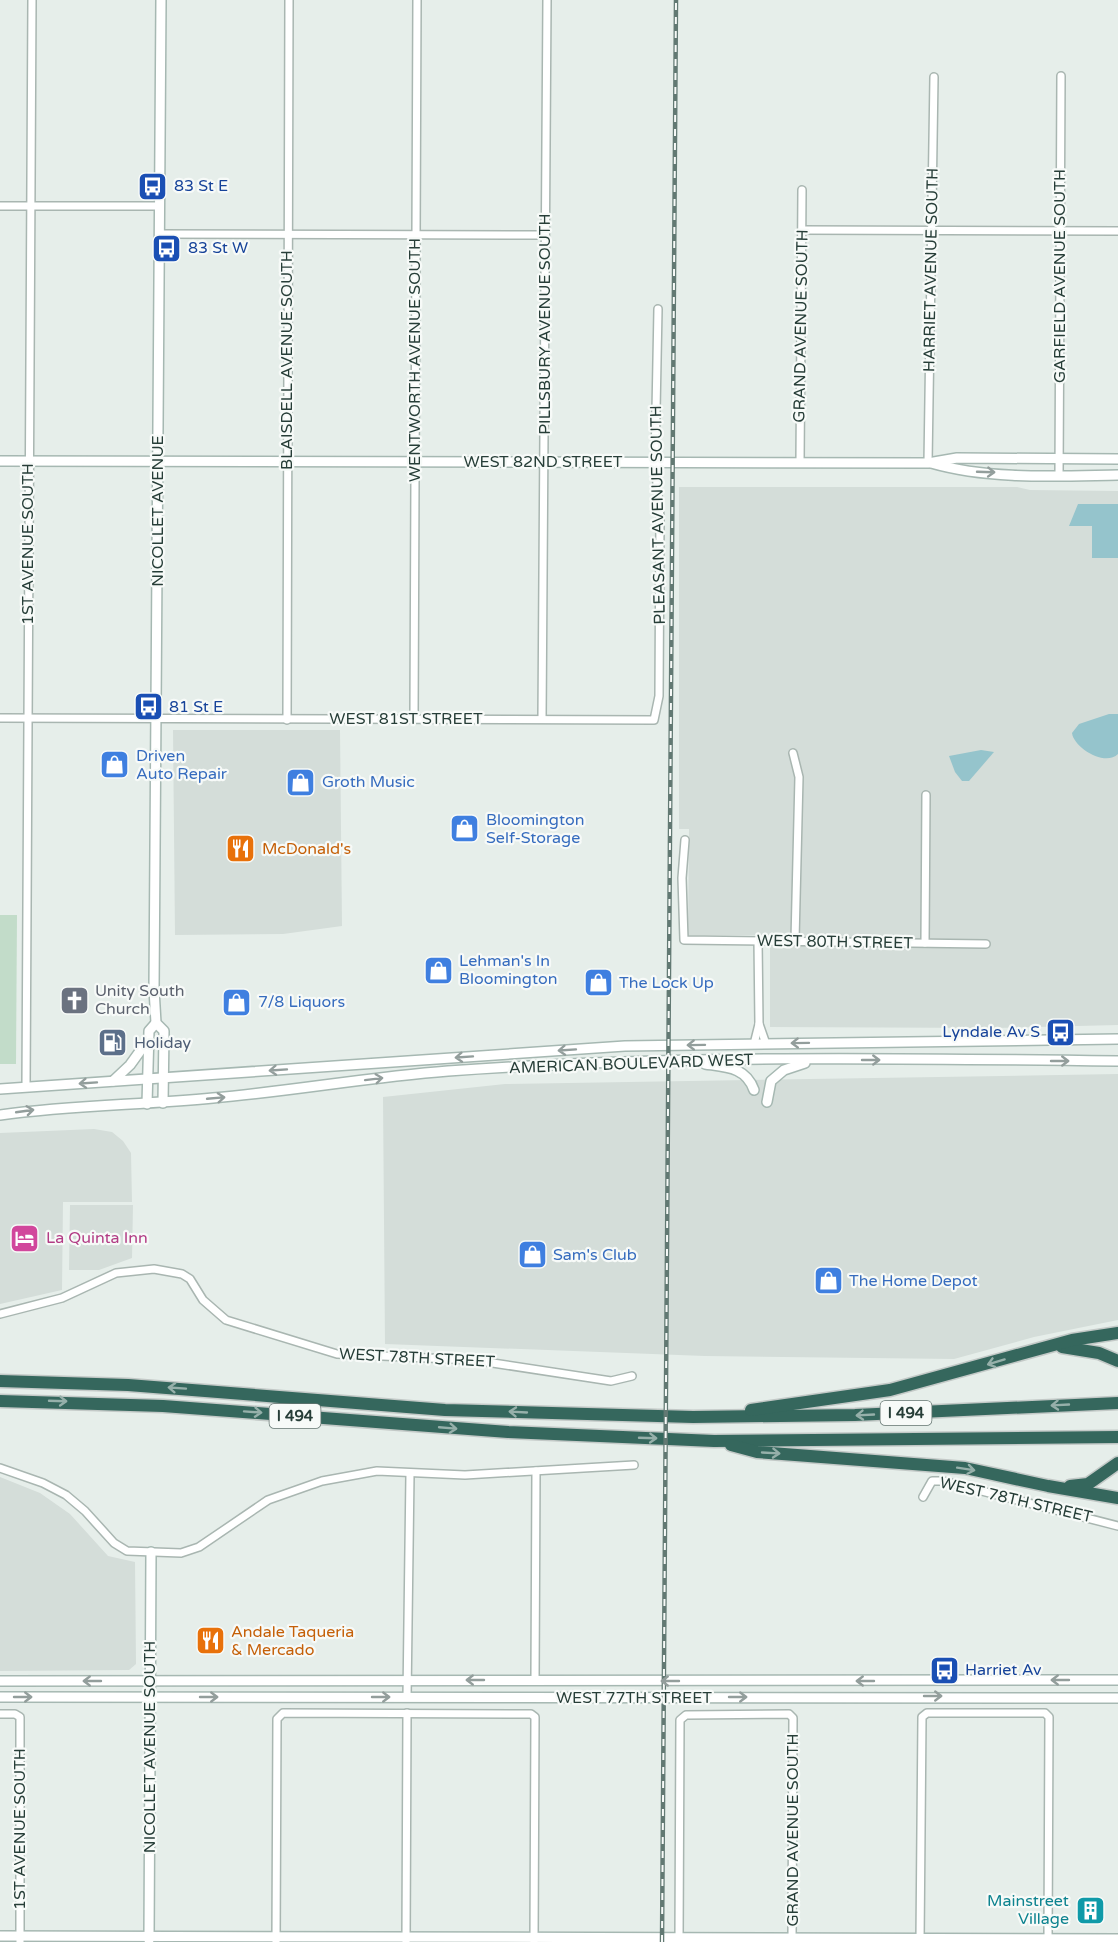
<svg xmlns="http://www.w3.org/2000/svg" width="1118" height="1942" font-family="'Varela Round',sans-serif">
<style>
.built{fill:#d4ddd9}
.green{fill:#c2dcc9}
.water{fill:#95c4cc}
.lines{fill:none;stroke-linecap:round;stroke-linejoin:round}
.street-casing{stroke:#a9b6b1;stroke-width:10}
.secondary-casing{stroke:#a6b8b2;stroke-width:12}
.highway-casing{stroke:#c3c9c7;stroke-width:15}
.street{stroke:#fff;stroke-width:7}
.secondary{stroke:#fff;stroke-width:9}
.highway{stroke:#35675d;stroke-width:12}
.rail-casing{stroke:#627973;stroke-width:4.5}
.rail{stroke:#f7faf8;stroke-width:2;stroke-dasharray:7;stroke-linecap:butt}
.oneway{stroke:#939e9c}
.oneway2{stroke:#96b0aa}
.labels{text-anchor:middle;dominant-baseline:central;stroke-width:4.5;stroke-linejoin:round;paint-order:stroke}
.shield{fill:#f7faf8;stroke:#657672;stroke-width:1.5}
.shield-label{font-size:15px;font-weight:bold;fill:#273e38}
.transit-label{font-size:16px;fill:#164399;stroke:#f7faf8;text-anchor:start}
.street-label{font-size:16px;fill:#273e38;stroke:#f7faf8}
.shop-label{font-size:16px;fill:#366cbe;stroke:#f7faf8;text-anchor:start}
.food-label{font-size:16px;fill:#c56008;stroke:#f7faf8;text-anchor:start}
.worship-label{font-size:16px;fill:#5b616d;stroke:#f7faf8;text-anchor:start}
.service-label{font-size:16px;fill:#4e5e75;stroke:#f7faf8;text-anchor:start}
.hotel-label{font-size:16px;fill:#b23c85;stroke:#f7faf8;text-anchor:start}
.culture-label{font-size:16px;fill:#0d838f;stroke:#f7faf8;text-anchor:end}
</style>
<rect width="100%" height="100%" fill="#e6eeea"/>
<g class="built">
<path d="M679,487H1017L1030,490L1118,491V1025L994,1028L770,1027V935H688L689,829H679Z"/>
<path d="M173,730H340L342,926L283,934L175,935Z"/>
<path d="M1118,1074V1320L1034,1337L954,1359L705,1356L385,1344L383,1097L505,1084Z"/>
<path d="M94,1129L112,1132L123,1141L131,1153L132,1202H63L62,1290L0,1304V1133Z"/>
<path d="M70,1205H133L132,1258L99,1270H69Z"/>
<path d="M0,1477L40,1493L70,1514L108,1556L135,1562L136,1664L129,1670L0,1671Z"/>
</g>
<path class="green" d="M0,915H17L16,1064H0Z"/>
<g class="water">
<path d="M1078,504H1118V558H1092V526H1069Z"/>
<path d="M1109,714H1118V754C1105,767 1074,748 1072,733L1079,724Z"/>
<path d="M981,750L994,752L969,781H962L955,772L949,756Z"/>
</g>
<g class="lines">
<defs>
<g id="street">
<path d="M0,206H159"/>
<path d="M802,230L1118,231"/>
<path d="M159,234L545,235"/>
<path d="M800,463L802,190"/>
<path d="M928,463L934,77"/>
<path d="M1059,476L1061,76"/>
<path d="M0,718L654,720L659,696L660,517L655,462L658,309"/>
<path d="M414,719L417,0"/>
<path d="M542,719L547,0"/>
<path d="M287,720L289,0"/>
<path d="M793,753L799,777L795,940"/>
<path d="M685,840L682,878L684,940L986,944"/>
<path d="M925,943L926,795"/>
<path d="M759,1024L766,1044"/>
<path d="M754,1044L759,1024L758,940"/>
<path d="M26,1087L32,0"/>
<path d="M0,1314L62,1298L116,1273L154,1269L182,1274L190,1279L203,1300L226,1320L337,1354L473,1360L611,1381L632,1376"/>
<path d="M0,1468L43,1483L66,1495L85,1511L114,1543L127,1551L181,1553L199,1547L268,1500L322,1481L377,1471L465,1475L634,1465"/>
<path d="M923,1497L932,1481H943L1118,1526"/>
<path d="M535,1680L536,1471"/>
<path d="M407,1697L410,1474"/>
<path d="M0,1714H15L20,1717V1942"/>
<path d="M679,1941L680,1720L686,1715L789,1714L793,1718L792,1942"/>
<path d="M276,1942L277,1719L283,1713L531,1714L535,1717L534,1942"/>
<path d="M406,1942L407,1713"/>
<path d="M920,1942L922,1717L927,1713H1045L1049,1717L1048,1942"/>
</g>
<g id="secondary">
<path d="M161,0L154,989L156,1023L164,1031L163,1103"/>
<path d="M0,461L928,463L957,458L1118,459"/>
<path d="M931,463C990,480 1057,476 1118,475"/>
<path d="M705,1064C726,1067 746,1067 754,1090"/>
<path d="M113,1081L130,1065L148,1040"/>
<path d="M0,1089L625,1046L1118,1039"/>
<path d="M767,1102L771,1081L784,1070L805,1063"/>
<path d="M147,1104L149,1031L156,1023"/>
<path d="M0,1115C71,1105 142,1105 213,1098C292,1091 370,1077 448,1071C671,1055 895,1058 1118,1061"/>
<path d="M0,1681L1118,1680"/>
<path d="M0,1697L1118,1698"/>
<path d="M0,1936L1118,1939"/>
<path d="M149,1940L151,1552"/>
</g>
<g id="highway">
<path d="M1062,1347L1099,1353L1118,1361"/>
<path d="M0,1381L128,1385L445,1410L693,1417L855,1415L1118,1403"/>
<path d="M0,1401L163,1406L508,1432L714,1441L1118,1437"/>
<path d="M751,1410L890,1390L1072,1340L1118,1333"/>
<path d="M731,1445L757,1452L965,1468L1048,1486L1118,1498"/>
<path d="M1070,1486L1088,1484L1118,1463"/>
</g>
</defs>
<use href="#street" class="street-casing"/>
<use href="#secondary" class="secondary-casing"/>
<use href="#highway" class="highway-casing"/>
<use href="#street" class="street"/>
<use href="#secondary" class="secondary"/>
<use href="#highway" class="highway"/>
<defs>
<path id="rail" d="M662,1942L676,0"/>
</defs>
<use href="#rail" class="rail-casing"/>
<use href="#rail" class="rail"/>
</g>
<defs><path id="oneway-shaft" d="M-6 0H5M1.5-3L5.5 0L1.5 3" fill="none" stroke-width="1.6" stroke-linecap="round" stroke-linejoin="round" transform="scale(1.5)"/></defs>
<g class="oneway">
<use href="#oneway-shaft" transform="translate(986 472) rotate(2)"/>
<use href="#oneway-shaft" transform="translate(800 1043) rotate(179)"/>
<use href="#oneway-shaft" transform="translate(696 1045) rotate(179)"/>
<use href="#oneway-shaft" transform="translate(567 1050) rotate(176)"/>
<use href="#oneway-shaft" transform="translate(464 1057) rotate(176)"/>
<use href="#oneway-shaft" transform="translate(871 1060)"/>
<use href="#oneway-shaft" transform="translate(1060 1061)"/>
<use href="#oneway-shaft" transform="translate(278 1070) rotate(176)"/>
<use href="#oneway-shaft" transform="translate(374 1079) rotate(-7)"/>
<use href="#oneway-shaft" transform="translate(88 1083) rotate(176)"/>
<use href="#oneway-shaft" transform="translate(216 1098) rotate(-5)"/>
<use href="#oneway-shaft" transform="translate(25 1111) rotate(-8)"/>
<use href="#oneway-shaft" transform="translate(475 1680) rotate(180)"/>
<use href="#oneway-shaft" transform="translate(1060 1680) rotate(-180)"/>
<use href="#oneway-shaft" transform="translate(92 1681) rotate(-180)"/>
<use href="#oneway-shaft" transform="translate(670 1681) rotate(-180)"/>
<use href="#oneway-shaft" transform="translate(865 1681) rotate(180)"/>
<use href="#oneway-shaft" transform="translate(933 1696)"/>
<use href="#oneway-shaft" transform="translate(23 1697)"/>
<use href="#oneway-shaft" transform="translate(209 1697)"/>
<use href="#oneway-shaft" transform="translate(381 1697)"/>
<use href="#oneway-shaft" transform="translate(738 1697)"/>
</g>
<g class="oneway2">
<use href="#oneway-shaft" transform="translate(996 1362) rotate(163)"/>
<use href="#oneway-shaft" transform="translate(177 1388) rotate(-176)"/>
<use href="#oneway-shaft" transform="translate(58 1401) rotate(2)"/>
<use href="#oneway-shaft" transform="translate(1060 1405) rotate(177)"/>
<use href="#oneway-shaft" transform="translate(253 1412) rotate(4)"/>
<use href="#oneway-shaft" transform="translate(518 1412) rotate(-177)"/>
<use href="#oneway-shaft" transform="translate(865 1415) rotate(177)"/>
<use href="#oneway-shaft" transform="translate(448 1428) rotate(5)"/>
<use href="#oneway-shaft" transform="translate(648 1438) rotate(2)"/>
<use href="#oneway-shaft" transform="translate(771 1453) rotate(3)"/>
<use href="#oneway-shaft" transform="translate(966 1469) rotate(9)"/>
</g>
<defs>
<symbol id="bus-square" viewBox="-11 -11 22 22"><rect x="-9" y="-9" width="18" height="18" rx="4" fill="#1a4fb4" stroke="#f7faf8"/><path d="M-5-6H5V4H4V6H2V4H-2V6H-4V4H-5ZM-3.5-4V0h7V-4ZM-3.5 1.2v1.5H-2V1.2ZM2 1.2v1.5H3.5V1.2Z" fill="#fff"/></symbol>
<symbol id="shop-square" viewBox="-11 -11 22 22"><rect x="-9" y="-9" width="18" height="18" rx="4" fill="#3f7fe0" stroke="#f7faf8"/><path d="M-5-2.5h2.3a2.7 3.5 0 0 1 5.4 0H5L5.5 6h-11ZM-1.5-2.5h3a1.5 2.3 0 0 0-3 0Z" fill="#fff"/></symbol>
<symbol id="restaurant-square" viewBox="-11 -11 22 22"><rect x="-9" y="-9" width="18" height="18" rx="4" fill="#e8710a" stroke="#f7faf8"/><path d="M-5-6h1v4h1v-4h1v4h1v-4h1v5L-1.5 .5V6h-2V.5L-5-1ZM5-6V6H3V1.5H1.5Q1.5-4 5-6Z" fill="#fff"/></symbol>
<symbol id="church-square" viewBox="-11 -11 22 22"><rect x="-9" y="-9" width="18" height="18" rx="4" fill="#6b7280" stroke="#f7faf8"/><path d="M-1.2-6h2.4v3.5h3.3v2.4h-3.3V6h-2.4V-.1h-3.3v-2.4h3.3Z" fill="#fff"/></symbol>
<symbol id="fuel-square" viewBox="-11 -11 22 22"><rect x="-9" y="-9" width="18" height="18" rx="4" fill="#5c6f8a" stroke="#f7faf8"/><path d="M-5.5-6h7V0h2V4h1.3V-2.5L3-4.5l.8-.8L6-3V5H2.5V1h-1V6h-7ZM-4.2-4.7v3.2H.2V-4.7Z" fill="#fff"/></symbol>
<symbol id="hotel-square" viewBox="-11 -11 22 22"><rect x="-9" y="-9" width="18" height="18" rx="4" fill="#d1479c" stroke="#f7faf8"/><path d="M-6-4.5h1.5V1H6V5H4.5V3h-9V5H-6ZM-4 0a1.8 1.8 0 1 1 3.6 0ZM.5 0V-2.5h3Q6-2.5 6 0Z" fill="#fff"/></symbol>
<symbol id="building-square" viewBox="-11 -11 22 22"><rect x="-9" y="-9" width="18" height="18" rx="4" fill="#0f9aa8" stroke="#f7faf8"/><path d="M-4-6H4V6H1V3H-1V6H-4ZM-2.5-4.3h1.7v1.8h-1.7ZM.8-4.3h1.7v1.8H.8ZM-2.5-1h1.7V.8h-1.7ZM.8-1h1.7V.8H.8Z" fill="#fff"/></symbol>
</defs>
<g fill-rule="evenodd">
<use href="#bus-square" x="136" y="170" width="33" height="33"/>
<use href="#bus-square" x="150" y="232" width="33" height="33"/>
<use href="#bus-square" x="132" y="690" width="33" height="33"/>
<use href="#shop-square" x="98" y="748" width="33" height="33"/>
<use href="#shop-square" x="284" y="766" width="33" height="33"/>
<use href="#shop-square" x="448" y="812" width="33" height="33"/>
<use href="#restaurant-square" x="224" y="832" width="33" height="33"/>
<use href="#shop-square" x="422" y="954" width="33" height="33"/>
<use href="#shop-square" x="582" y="966" width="33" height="33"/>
<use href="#church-square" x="58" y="984" width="33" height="33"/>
<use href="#shop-square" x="220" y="986" width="33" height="33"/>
<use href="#bus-square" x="1044" y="1016" width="33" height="33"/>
<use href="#fuel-square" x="96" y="1026" width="33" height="33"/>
<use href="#hotel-square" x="8" y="1222" width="33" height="33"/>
<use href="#shop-square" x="516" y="1238" width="33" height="33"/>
<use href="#shop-square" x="812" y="1264" width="33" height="33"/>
<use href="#restaurant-square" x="194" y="1624" width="33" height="33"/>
<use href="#bus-square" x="928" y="1654" width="33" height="33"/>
<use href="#building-square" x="1074" y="1894" width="33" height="33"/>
</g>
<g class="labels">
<g class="shield">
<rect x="880.5" y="1401" width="51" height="24" rx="4.5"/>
<rect x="269.5" y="1404" width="51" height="24" rx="4.5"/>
</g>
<g class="shield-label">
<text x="906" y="1413">I 494</text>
<text x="295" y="1416">I 494</text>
</g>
<g class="transit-label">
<text x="174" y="186">83 St E</text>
<text x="188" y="248">83 St W</text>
<text x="169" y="707">81 St E</text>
<text x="1040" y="1032" text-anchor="end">Lyndale Av S</text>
<text x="965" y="1670">Harriet Av</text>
</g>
<g class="street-label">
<text transform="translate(931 270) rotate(-89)">HARRIET AVENUE SOUTH</text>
<text transform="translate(1060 276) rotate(-90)">GARFIELD AVENUE SOUTH</text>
<text transform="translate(545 324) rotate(-90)">PILLSBURY AVENUE SOUTH</text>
<text transform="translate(801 326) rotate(-89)">GRAND AVENUE SOUTH</text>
<text transform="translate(287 360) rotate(-90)">BLAISDELL AVENUE SOUTH</text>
<text transform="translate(415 360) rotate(-90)">WENTWORTH AVENUE SOUTH</text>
<text x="543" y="462">WEST 82ND STREET</text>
<text transform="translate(158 511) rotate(-90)">NICOLLET AVENUE</text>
<text transform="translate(658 515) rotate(-91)">PLEASANT AVENUE SOUTH</text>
<text transform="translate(28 544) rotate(-90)">1ST AVENUE SOUTH</text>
<text x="406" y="719">WEST 81ST STREET</text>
<text transform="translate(835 942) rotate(1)">WEST 80TH STREET</text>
<text transform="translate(631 1064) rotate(-2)">AMERICAN BOULEVARD WEST</text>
<text transform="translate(417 1358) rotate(3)">WEST 78TH STREET</text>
<text transform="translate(1016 1500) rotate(13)">WEST 78TH STREET</text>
<text x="634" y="1698">WEST 77TH STREET</text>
<text transform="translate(150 1747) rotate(-90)">NICOLLET AVENUE SOUTH</text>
<text transform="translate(20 1829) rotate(-90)">1ST AVENUE SOUTH</text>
<text transform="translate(793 1830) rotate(-90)">GRAND AVENUE SOUTH</text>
</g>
<g class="shop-label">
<text x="136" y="756">Driven<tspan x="136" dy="18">Auto Repair</tspan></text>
<text x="322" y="782">Groth Music</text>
<text x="486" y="820">Bloomington<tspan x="486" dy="18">Self-Storage</tspan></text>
<text x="459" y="961">Lehman's In<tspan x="459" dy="18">Bloomington</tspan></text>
<text x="619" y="983">The Lock Up</text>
<text x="258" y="1002">7/8 Liquors</text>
<text x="553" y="1255">Sam's Club</text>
<text x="849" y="1281">The Home Depot</text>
</g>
<g class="food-label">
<text x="262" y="849">McDonald's</text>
<text x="231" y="1632">Andale Taqueria<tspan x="231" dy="18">&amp; Mercado</tspan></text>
</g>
<g class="worship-label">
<text x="95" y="991">Unity South<tspan x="95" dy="18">Church</tspan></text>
</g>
<g class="service-label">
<text x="134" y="1043">Holiday</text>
</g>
<g class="hotel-label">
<text x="46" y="1238">La Quinta Inn</text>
</g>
<g class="culture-label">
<text x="1069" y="1901">Mainstreet<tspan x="1069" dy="18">Village</tspan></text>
</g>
</g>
</svg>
